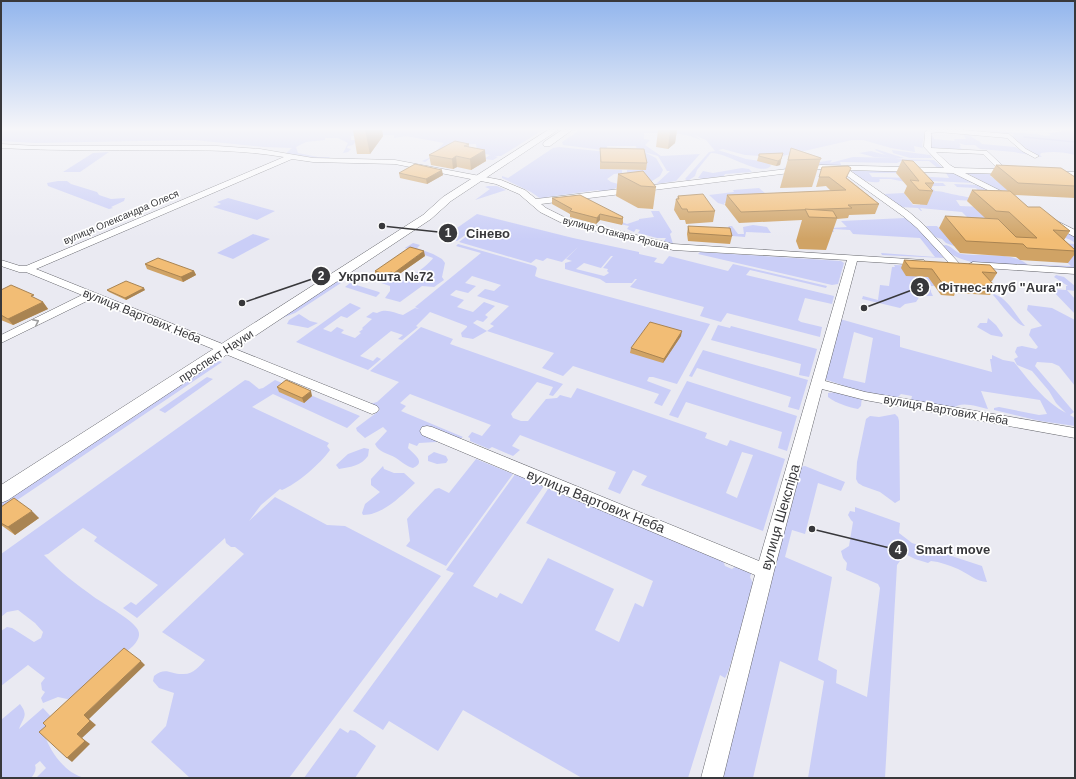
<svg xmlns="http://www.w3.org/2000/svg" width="1076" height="779" font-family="Helvetica,sans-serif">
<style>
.green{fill:#cacef7;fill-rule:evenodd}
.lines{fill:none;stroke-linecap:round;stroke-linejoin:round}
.stream{stroke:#b2b7f4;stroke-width:1.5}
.minor-casing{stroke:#66676d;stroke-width:1}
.major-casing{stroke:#66676d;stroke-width:1}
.minor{fill:#fff;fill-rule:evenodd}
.major{fill:#fff;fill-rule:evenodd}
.wall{fill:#d0a365}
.shaded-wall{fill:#a98452}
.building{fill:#f2bd75;stroke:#a98452}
.oneway{stroke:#9c9c9d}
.labels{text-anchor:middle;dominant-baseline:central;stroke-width:3.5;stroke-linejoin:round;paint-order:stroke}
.far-street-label{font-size:10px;fill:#38383b;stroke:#fff}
.street-label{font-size:12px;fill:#38383b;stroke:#fff}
.near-street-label{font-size:14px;fill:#38383b;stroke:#fff}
.leader{fill:none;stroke:#38383b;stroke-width:1.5}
.callout-dot{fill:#38383b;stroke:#fff;stroke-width:1.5}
.mark-label{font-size:12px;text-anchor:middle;font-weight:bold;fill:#fff}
.callout-label{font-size:13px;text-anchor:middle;font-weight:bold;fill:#38383b;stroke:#fff;stroke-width:3.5;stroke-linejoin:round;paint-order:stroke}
</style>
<rect width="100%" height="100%" fill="#eaeaf2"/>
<g class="green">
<path d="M1,130H543L501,156H495L498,157L493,160L484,159L490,155L477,152L476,144L448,145L425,162L422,161L429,158L444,143L406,136L394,138V135L351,136V140H357L353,145L348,146L347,148L351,149L348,152L343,153L348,143L338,138H325V140L306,142L296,147L298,153L318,157H330L329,158H316L285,154L292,148L264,147L194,140L35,143L1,141Z"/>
<path d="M580,130H933L925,132L922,145L923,148L914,146L915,152L891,148L863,140H852L778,157L745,155L723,149L718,150L746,159L768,162L771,166C760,177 727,152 711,153L697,170L695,176L688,181L685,179L709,152L715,151L706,140L694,135L701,140L690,136L673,133H644V139L650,140L645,145L661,156L700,154L676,181L657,184H656L670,171H667L658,156L637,150L636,146H607V149L602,150L563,145L562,142Z"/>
<path d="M979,130L1037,134L1045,136L1052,135L1047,133L1075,130V155C1064,152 1052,151 1041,153L1040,155L1042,157H1039L1024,149L1012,137L1014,135L1013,134Z"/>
<path d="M963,134L970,135C974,140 979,140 982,144L1015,147L1030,155L1014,152L980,149L975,145H965L959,143L961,146L959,147L964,150L929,148L930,139L932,135L934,139L955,141L954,139H966Z"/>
<path d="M559,147L607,152L601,169L622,170V173L614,174L607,179L611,182L622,185L612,190L600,192L598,190L547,197L548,199H541L531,192L502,178V176L508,178L553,148Z"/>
<path d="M876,149L904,158L895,159L934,160L944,169L940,170L929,161H901L897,163L840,162L841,165H806L785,169L783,168L832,160L830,163L853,157L894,158L874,157L859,153L871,151L886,155L875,150Z"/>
<path d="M892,150L930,155L932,158H910L893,153Z"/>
<path d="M109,152L80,172H63L93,153Z"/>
<path d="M644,152L656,158L663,170L660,176L646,185L627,173V170H646Z"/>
<path d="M742,168L749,169L752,172L725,174L724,176L703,179L698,178L703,171L713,173Z"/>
<path d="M856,170H904L909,173H869L872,177L915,178L914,176L949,178L946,173L956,174L966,178L963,179L969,180L974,183L912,180L915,184L891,179H879L880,180L879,182C868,183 859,180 852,171Z"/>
<path d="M963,171L1051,174L990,176L998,181L1012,195L1010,196Z"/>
<path d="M58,181H67L71,184L97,192L99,195L111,199L125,198L124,201L111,207L113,208L109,209L48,186L47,183Z"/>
<path d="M926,183H943L946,186H930L935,191C943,191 949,194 957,195C965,197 969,196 976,201L956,200L960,206L1009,208L980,193L976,188L957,187L954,184L980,185L1030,212L1007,213L1075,236V243C1061,231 1038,238 1020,241L1075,244V250L1069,254H1075V270L1041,267L1039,265L1071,266L1060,256L1014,250L954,246L946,243L942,239L935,237L926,226H937L945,234L973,223L962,212L920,208L922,211H921L918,208L900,207L884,194L904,193L913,205H920Z"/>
<path d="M488,186H497L506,190L475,200L490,189L485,187Z"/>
<path d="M759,188L771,198L724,203L725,205L718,203L709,195L734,192L733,190Z"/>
<path d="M228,198L275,211L257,220L213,207L221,204L217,202Z"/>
<path d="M651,211H659L672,232L670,234L673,244L664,241L666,238H657L638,233L640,230L636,229L634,232L627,229L629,226L620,224L622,222L627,224L639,220V219L654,217Z"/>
<path d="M477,214L573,238L639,252V254L657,258L654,262L663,264L669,256L728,271L733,264L827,286L826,288L750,270L746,275L834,296L832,304L805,298L798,320L801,322L822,327L820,337L727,313L721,322L700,316L704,307L630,287L637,279H635L632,283H606L600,279L565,269V263L572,261L566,259L578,247L562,262L547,258L543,261L536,259L531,263L459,242L467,236L477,239L484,233L472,230L457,241L444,237ZM611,256H613L603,268L608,269L607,271L609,273L604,276L576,269L584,263L601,268Z"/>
<path d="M905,218L915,225L944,258L882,255L881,253L935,257L920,238L853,234L850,230L833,229L834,232H829L832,228L847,227L841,221Z"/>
<path d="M753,225L767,227L771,233L746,232L745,237L732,236L728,227L729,226H732L738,234H744L743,227Z"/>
<path d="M253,234L270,239L233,259L217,253Z"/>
<path d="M413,243L420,245L417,248L433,254L442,259L445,263L442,277L444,280L434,287L422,286L400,302L385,298L390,291V286L364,277L368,275C377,277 387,283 396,282C405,282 429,265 433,258L405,248Z"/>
<path d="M458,244L535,266L537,268L535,276L539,278L710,324L677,384L653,377H649L647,381L671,390L662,406L654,403L659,394L573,366L563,376L542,368L554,353L487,331L473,339L462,337L461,333L467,327V326L430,312L416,326L418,327L402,340L398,339L403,335L391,331L360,356L373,361L377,357L381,359L368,370L296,342L350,303L361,308L347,318L341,316L323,329L331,332L337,327L344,330L341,333L355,338L361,333L359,332L363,329L362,328L372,319L366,317L373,312L377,313C386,308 394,313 403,315L415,308L419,309L415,307L481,253L456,246ZM472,276L501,285L494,291L485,289L477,296L509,306L490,324L494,326L487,331L473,323L477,320L483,322L488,317L485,315L495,306L484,302L473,312L457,307L464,300L450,295L456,290L468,293L476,286L465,283Z"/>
<path d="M946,245C953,247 956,253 962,254C982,257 1015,251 1029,266C1000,265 963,268 940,246Z"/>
<path d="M700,252L841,261L844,263L838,284L832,285L698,254Z"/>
<path d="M894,265L923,266L942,278L934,286H931V292L933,296H920L916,302L905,304L900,308L862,299L863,296L878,300L880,285L889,286L892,267H895Z"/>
<path d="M1056,275L1064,277L1075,286V291L1067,290L1075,299V314L1051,289L1066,290V286H1068L1054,277Z"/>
<path d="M336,280L344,281L295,313L282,318Z"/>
<path d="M350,283L379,292L380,293L376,297L345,287Z"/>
<path d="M994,294C1009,299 1015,315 1025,326C1016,326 1000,302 993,295Z"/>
<path d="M1028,305L1052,308L1075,320V386L1059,366L1052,363L1037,362L1035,366L1074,412L1070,415L1075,418V426L1040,421L994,410V408L999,407L1039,415L1047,414L1040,400L981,391L988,409C978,407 960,400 953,409L911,400L912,396L901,394L897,398L847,390L842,385L824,379L840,319L900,336V347L992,372L990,359H992V355L1003,360L1014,362C1030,382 1044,401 1066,413L1056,403L1049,391L1032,371L1017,365L1014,359L1018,357L1015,352L1017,347L1022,346L1036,349L1038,347L1029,335L1031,329L1042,326L1027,310ZM854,332L873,338L865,383L843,378Z"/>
<path d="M299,314L310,321L318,323L308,328L287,324L289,320Z"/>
<path d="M988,318L996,325L1003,335L1002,337L991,335L977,327L980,323H987Z"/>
<path d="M718,325L730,328L731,326L817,349L809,377L799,375L801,364L711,340Z"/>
<path d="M421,327L453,339L450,344L563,384L553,396L549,395L553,387L537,382L511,414L513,418L521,421H528L546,399L557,398L560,395L571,398L577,388L707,433L705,438L727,446L730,440L785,459L763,531L641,485L647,476L633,470L620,494L608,489L616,472L520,435L512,446L520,450L513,456L492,447L489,449L470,441V438L468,437L472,432L482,436L491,425L410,394L400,403L406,406L401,411L463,437C451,446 448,441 436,442C430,442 425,443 419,443L417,446L409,443L408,448C415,455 426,462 413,468C406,466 402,462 396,458C388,453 379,453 375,444L387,431L383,427L365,438L357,431L356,428L380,410L370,404L377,402L399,382L370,371ZM742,452L753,455L737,498L726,493Z"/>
<path d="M703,350L808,380L799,410L788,407L791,397L697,368L692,377L689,376Z"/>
<path d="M216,360L222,362L1,511V501L140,413L144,406Z"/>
<path d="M207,377L213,379L165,413L159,410Z"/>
<path d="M245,380L249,381L259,389L263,388L275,380L360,416L347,428L273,394L252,407L329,443L327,446L330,450C321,463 297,484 282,490L280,489L261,505L249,521L275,497L327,525L345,526L441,576L289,778H190L151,742L166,726L174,693L159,688L153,681L154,676C166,666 171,675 184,674C193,674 200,666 205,660L162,632L244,554L235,547H231L226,543L225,538L137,618L123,608L131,602L136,605L158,585L94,541L97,537L83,528L48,554L44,555C59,571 76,584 94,597C104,604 133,620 138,630C141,636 137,642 133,646L74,698L67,699L58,697L43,703L41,698L45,692L42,690L41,683L45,678L28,665L1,686V631L7,627L12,628L34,642L41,638L43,632L35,623L18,610L7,612L1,617V554Z"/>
<path d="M687,381L797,416L787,451L778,448L782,432L686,402L678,418L669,415Z"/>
<path d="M836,392L862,396L861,406L858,409C848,407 836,403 828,397V393Z"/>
<path d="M895,414L898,417L899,421L900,500L895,503L880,492L863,486L858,483L856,479L857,462L866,419L870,416L879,417Z"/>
<path d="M364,448L369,449L368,456C361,466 350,467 339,469L336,465L348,454Z"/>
<path d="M434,452L446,456L448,460L446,463L437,464L428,461V456Z"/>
<path d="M476,459L513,474L446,566L406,546L410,541L407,519L413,512L435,489L439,488L449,493Z"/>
<path d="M383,466L384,469L394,473H404L415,483C401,496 383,515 363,515L362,513L365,504L380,492L371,485V479Z"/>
<path d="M805,466L845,482L841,491L818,483L805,534L792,530L785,557L832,577L818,660L837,670L836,683L867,697L880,588L878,584L846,570L847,563L843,558L841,551L849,546L853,522L851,520L848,515L850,511L855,512V507L900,523L899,533L912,543L982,566L987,582C977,582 967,573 958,569C949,565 940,562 931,561L928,563L915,559L905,554L897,565L885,778H808L824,681L780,661L753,778H725L716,772L799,467Z"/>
<path d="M516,473L544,486L473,586L497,598L500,593L522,604L548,558L614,589L595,630L619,642L635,603L643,607L653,581L526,523L548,489L550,488L722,558L725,566L732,569L736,566L752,571L750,577L753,583L751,599L728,672L725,678L720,675L688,778H582L463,710L438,751L389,721L383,730L353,711L454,573L446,570Z"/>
<path d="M20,704C29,716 23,717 19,729L43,708L55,721L45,736C51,753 66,774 85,778H39L37,777L46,768L40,761L35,765C37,770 34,775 31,778H1V720Z"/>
<path d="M340,728L348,733L350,730L355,731L376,746L355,778H304Z"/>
</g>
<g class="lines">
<path class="stream" d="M1024,137L1075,142"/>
<defs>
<g id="minor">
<path d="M928,130H963L1009,134L1026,149L1039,156L1035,158L1022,151L1007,138L939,132L931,133V148L987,151L1007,170H1012L1013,172L1009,174L965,173L1011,196L1012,198L1011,200H1008L953,173L849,170L909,212L923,224L958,262L960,264L955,267L952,266L917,228L903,216L839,170L821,169L541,204L546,208L566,218L673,244L924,260L926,262L924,264L921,265L857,261L825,381L865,392L1075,428V438L865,400L822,389L774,571L723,778H701L755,575L422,435L420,431L422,427L427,426L432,427L759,561L847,260L673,250L560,222L540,212L519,194L496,184L395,164L313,162L292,159L36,269L377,406L379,409L377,412L372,414L367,412L91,299L1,343V335L82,295L26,272H19L1,266V260L20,266H26L284,157C242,150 201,150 159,150C106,150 54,151 1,148V144L37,146H217L260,149L313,158L395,160L501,180L525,190L536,199L821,165L944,168L924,147L925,132ZM936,152L983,154L998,169L955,168L950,165Z"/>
<path d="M1050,171L1075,172V176L1053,175H1050Z"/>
<path d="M1055,220L1075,230V237L1052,225L1051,223Z"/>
<path d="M973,262L1075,268V274L970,267L968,265Z"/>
</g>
<g id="major">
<path d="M548,130H558L451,201L431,219L8,500L1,503V485L423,215L443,197Z"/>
<path d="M562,130H572L550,146H544L543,144L544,142Z"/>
</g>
</defs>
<use href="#minor" class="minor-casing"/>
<use href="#major" class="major-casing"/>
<use href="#minor" class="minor"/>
<use href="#major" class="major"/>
</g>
<g class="wall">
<path d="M353,130H382L383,136L370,154H357Z"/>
<path d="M658,130H677L675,143L668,149L656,147Z"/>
<path d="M469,144V147L486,161L471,170L457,167L453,169L431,165L429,155Z"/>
<path d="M600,148L647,163L646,170L600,169Z"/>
<path d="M791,148L821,158L812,187L780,188Z"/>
<path d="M783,153L780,165L776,166L757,161L759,154Z"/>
<path d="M902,160L934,183L931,189L933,191L927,205L913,204L904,193L907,186L896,173Z"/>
<path d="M996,165L1075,177V198L1014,195L1028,207L1070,231L1064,240L1075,250V254L1068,263L1020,260L1016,257L960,253L939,228L945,216L985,218L967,201L972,190L1008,191L990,175Z"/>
<path d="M822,167L847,178L879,204L875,214L849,215L848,218L837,219L826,250L799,249L796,241L802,220L739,223L725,205L727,195L831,191L826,186L816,187Z"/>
<path d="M399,173L443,175L427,184L400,178Z"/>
<path d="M618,174L656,187L653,209L638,208L616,196Z"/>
<path d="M678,196L715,211L713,222L686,224L685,220H680L674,210L676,199H677Z"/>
<path d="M552,198L623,217V223L622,225L600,220L596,224L570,217V214L552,204Z"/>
<path d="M688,226L732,236L730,244L688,241L687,234Z"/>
<path d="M425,256L395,277L392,276L388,279L375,275V271Z"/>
<path d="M904,260L997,273L992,281H990L995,286L990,295L955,293L954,296L941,295L928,277L906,276L901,268Z"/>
<path d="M145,264L194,271L196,275L183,282L147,269Z"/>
<path d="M1,290L36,299L43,302L48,309L13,325L1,320Z"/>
<path d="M107,290H145L126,300L109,292Z"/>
<path d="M681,336L663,363L630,353L631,348Z"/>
<path d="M277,387L312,396L304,403L279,392Z"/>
<path d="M1,507L39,518L15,535L1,525Z"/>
</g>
<g class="shaded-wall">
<path d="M365,130H382L383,136L370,154Z"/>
<path d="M670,130H677L675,143L668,149Z"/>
<path d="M485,150L486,161L471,170L470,159Z"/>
<path d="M456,156L457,167L453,169L452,159Z"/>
<path d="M781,159L780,165L776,166L778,161Z"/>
<path d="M442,170L443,175L427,184L426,179Z"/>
<path d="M600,214V220L596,224L597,218Z"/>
<path d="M424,251L425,256L395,277L394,273Z"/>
<path d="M194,271L196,275L183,282L181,277Z"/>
<path d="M391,272L392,276L388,279L387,275Z"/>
<path d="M144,288L145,290L126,300L125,298Z"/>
<path d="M43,302L48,309L13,325L8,319Z"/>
<path d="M682,331L681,336L663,363L664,359Z"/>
<path d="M311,391L312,396L304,403L302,398Z"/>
<path d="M32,511L39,518L15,535L8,527Z"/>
<path d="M141,661L145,665L89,719L96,725L82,738L90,744L72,762L67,758L84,715Z"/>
</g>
<g class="building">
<path d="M455,141L469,144L464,146L485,150L470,159L456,156L452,159L429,155Z"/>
<path d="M600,148L644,149L647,163L601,162Z"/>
<path d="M791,148L821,158V159L788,160Z"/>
<path d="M783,153L781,159L778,161L759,156V154Z"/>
<path d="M902,160L913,161L934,183H925L933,191L919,190L910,180L919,181Z"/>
<path d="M415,164L442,170L426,179L399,173Z"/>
<path d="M996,165L1061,168L1075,177V186L1018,183Z"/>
<path d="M848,166L851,168L846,178L879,204L848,205L852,208L741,212L727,195L846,190L829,177H819L822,167Z"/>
<path d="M643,171L656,187L641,186L618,174Z"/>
<path d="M972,190L1010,191L1028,207H1040L1070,231L1053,230L1075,250V251L1027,248L1023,244L966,241L945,216L998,219L1016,237L1037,238L1009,212L996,211Z"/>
<path d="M703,194L715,211L688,212L687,209H682L676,199H679L678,196Z"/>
<path d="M580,195L623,217L622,219L600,214L597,218L570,211L572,209L552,198Z"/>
<path d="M805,209L833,211L837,218L809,217Z"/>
<path d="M688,226L730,228L732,236L689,233Z"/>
<path d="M410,247L424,251L394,273L391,272L387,275L375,271Z"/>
<path d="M158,258L194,271L181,277L145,264Z"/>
<path d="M904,260L990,265L997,273L982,272L995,286L955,284L958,287H945L932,269L910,268Z"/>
<path d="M126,281L144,288L125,298L107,290Z"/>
<path d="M11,285L34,295L31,296L43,302L8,319L1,315V290Z"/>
<path d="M650,322L682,331L664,359L631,348Z"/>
<path d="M286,380L311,391L302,398L277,387Z"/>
<path d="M14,498L32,511L8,527L1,523V507Z"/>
<path d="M124,648L141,661L84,715L90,721L77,734L85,741L67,758L39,732L46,726L43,723Z"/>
</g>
<defs><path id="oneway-chevron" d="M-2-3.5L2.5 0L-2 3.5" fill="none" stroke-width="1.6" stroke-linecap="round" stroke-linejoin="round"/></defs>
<use class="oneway" href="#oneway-chevron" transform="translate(36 322) rotate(-26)"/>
<linearGradient id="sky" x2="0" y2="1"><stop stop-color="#92b5ed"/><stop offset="0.54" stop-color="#f6f6f9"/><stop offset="1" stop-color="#f6f6f9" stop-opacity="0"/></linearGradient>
<rect width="1076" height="239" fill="url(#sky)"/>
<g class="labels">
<g class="far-street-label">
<text transform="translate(121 217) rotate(-23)">вулиця Олександра Олеся</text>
<text transform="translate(616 233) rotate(14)">вулиця Отакара Яроша</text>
</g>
<g class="street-label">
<text transform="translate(142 316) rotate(22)">вулиця Вартових Неба</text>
<text transform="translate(216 356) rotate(-33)">проспект Науки</text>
<text transform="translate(946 410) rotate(10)">вулиця Вартових Неба</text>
</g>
<g class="near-street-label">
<text transform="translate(596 501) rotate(22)">вулиця Вартових Неба</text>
<text transform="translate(780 517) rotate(-74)">вулиця Шекспіра</text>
</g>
</g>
<path class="leader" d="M382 226L448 233M242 303L321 276M864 308L920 287M812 529L898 550"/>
<g class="callout-dot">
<circle cx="382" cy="226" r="4"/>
<circle cx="242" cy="303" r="4"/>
<circle cx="864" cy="308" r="4"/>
<circle cx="812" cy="529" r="4"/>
<circle cx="448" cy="233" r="10"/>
<circle cx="321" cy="276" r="10"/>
<circle cx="920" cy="287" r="10"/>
<circle cx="898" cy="550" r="10"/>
</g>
<g class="mark-label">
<text x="448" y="237">1</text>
<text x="321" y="280">2</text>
<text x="920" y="292">3</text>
<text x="898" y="554">4</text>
</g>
<g class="callout-label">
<text x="488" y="238">Сінево</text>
<text x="386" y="281">Укрпошта №72</text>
<text x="1000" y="292">Фітнес-клуб "Aura"</text>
<text x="953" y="554">Smart move</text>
</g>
<rect width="1076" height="779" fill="none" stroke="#38383b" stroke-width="4"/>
</svg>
